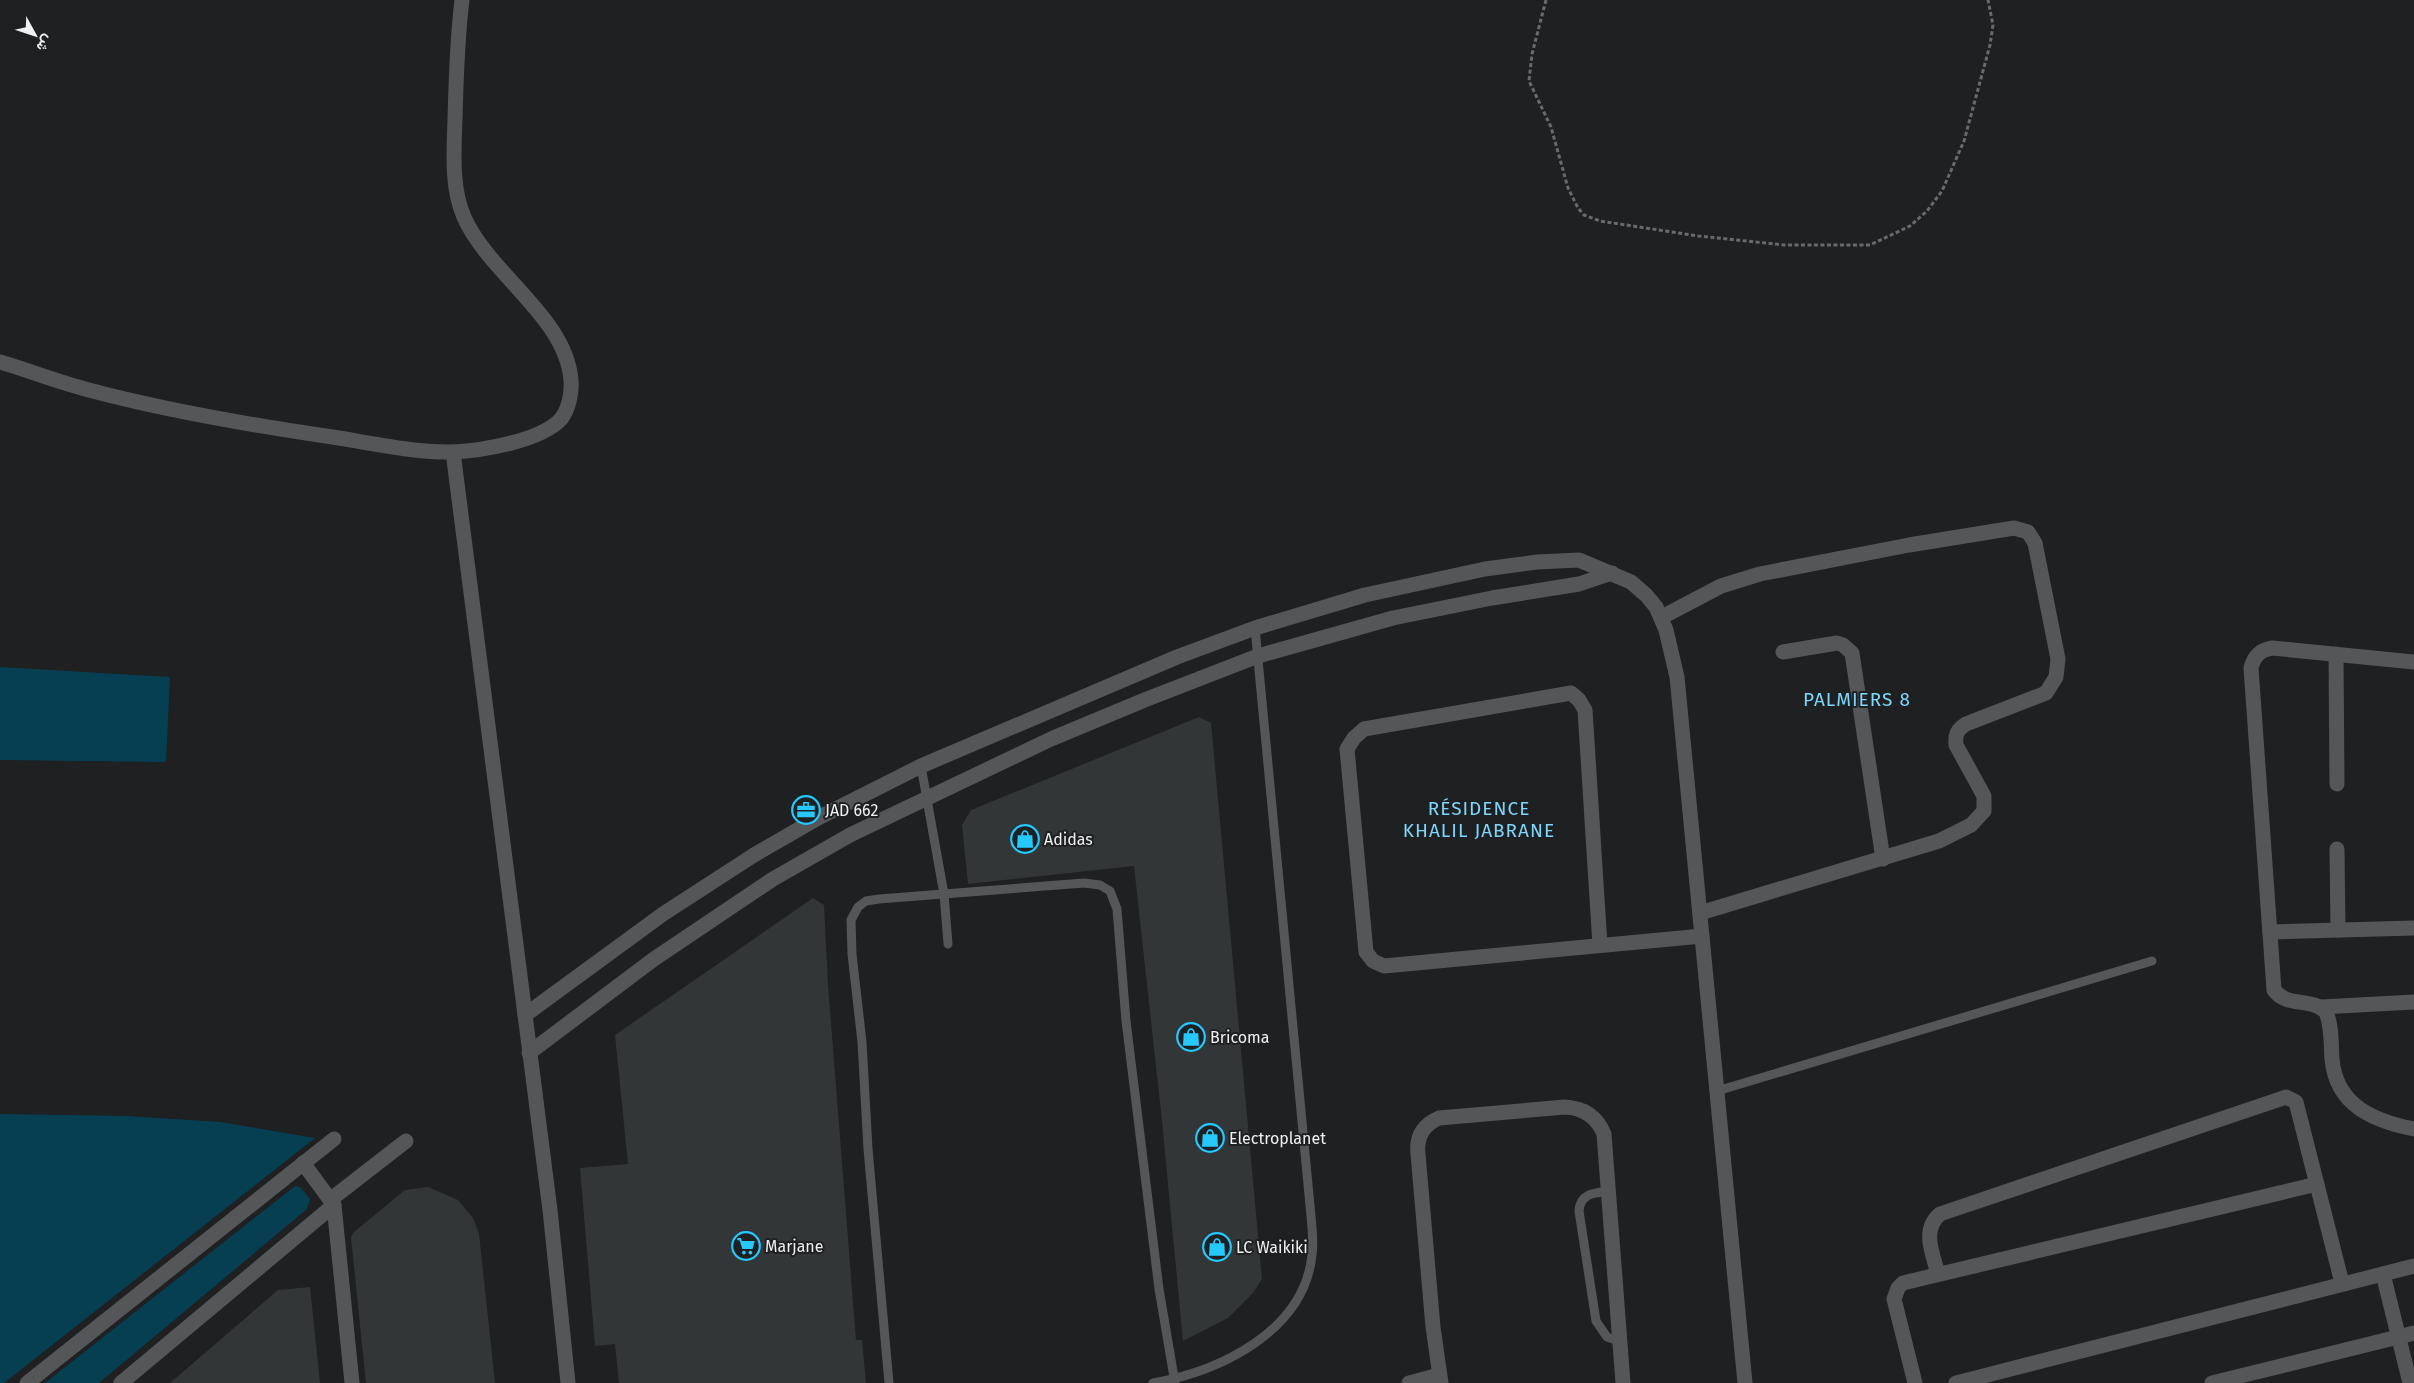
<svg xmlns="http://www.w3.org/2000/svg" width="2414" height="1383" font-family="'Fira Sans',Vazirmatn,sans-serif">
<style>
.green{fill:#073f52}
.building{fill:#333637}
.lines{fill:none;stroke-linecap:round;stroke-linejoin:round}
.path{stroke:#686a6b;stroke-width:3;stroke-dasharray:4 2.5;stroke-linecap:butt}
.lane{stroke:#555657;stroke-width:9}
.street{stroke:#555657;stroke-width:15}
.labels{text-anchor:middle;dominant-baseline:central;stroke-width:4;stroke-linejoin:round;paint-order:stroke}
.poi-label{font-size:16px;fill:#eef0f1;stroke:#1e2021;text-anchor:start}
.quarter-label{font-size:19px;letter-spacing:1px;fill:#7ed6fc;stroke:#1e2021}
</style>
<rect width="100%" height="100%" fill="#1e2021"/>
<g class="green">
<path d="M0,667L170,677L166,762L0,760Z"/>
<path d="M0,1114L128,1116L220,1122L315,1138L4,1383H0Z"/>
<path d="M295,1186L300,1187L310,1199L307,1209L99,1383H45Z"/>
</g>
<g class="building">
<path d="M1199,717L1211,723L1262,1279L1253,1293L1228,1318L1183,1341L1162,1121L1134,866L968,884L962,825L971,810Z"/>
<path d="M813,898L824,905L828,985L856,1340H862L866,1383H619L615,1344L595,1346L580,1168L628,1164L615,1035Z"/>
<path d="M428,1187L458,1200L473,1218L479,1234L495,1383H366L351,1237L354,1232L405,1190Z"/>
<path d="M310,1287L320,1383H170L278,1290Z"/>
</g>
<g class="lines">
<path class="path" d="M1546,0L1532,54L1529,81L1551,127L1568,188L1578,208L1584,215L1600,221L1698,236L1785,245H1870L1910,226L1927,211L1942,191L1964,141L1990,45L1993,25L1988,0"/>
<g class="lane">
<path d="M921,766L944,894L948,944"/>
<path d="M1717,1091L2152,961"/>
<path d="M1608,1191C1593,1193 1580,1194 1579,1211L1596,1321L1607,1337L1619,1341"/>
<path d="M889,1383L868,1149L862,1042L852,954L851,920L858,907L866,901L879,899L1084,883L1100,885L1110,891L1117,909L1126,1021L1159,1289L1175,1383"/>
<path d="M1153,1383C1221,1371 1304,1331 1312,1255C1314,1242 1312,1229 1311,1216L1255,628"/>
</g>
<g class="street">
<path d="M0,362C30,371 59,382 89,390C171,412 256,426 339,438C374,444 418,453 453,452C481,451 541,441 561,419C569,409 572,392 571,380C566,317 489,274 464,217C451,188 454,151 455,119C456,79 457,40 462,0"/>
<path d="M453,452L550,1210L568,1383"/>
<path d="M1662,617L1721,586L1760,574L1909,545L2014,528L2028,532L2035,543L2058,659L2056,677L2046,693L1966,724C1957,730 1955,734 1956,745L1984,796V811L1971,825L1939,841L1700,913"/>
<path d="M1783,652L1837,643L1843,645L1852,653L1883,859"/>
<path d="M2336,654L2337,784"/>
<path d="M2414,662L2272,648C2260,650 2254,656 2251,668L2274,990C2287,1008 2312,997 2326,1012C2332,1026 2331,1044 2332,1059C2336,1105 2373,1121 2414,1129"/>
<path d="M2337,849L2338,930"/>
<path d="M2270,932L2414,928"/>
<path d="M1600,945L1585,710L1579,700L1571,693L1364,729L1354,738L1347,749L1366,952L1373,961L1384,966L1702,936"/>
<path d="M2321,1007L2414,1002"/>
<path d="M525,1015L663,914L754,855L818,818L921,766L1177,657L1255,628L1365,595L1485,569L1537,562L1579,560L1631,582L1646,595L1656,607L1666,630L1677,677L1745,1383"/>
<path d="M529,1053L654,959L773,879L850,835L1051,739L1147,699L1258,656L1393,618L1492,598L1579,584L1612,573"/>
<path d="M303,1163L334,1205L352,1383"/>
<path d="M330,1200L406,1141"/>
<path d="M1938,1274C1933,1254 1921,1230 1940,1214L2286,1097L2296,1102L2342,1283"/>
<path d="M2383,1274L2410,1383"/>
<path d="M27,1383L334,1139"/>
<path d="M121,1383L334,1205"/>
<path d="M1409,1383L1439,1375"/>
<path d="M1441,1383L1433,1327L1418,1154C1416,1137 1423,1125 1439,1118L1565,1107C1584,1108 1597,1117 1604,1134L1623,1383"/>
<path d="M1915,1383L1894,1299L1898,1288L1903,1283L2317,1184"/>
<path d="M1956,1383L2414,1266"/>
<path d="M2212,1383L2414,1333"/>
</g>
</g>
<defs>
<symbol id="office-ring" viewBox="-11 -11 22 22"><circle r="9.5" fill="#1e2021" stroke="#25c9fe" stroke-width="1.5"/><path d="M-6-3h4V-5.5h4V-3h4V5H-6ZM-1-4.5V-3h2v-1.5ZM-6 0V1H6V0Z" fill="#25c9fe"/></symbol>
<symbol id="shop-ring" viewBox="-11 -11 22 22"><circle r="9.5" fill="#1e2021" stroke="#25c9fe" stroke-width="1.5"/><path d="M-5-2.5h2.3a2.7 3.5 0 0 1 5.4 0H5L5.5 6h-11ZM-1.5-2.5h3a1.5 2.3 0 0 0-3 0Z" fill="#25c9fe"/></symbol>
<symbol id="supermarket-ring" viewBox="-11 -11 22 22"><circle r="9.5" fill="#1e2021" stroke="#25c9fe" stroke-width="1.5"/><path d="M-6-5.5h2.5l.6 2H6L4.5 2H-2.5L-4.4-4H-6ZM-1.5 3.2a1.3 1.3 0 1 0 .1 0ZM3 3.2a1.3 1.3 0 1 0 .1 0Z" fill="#25c9fe"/></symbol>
</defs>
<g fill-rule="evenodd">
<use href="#office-ring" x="790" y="794" width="32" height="32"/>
<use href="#shop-ring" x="1009" y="823" width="32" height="32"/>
<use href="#shop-ring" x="1175" y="1021" width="32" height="32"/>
<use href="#shop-ring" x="1194" y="1122" width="32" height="32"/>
<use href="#supermarket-ring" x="730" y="1230" width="32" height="32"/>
<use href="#shop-ring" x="1201" y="1231" width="32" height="32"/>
</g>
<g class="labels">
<g class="poi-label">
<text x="825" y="810">JAD 662</text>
<text x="1044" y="839">Adidas</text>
<text x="1210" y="1037">Bricoma</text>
<text x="1229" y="1138">Electroplanet</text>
<text x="765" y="1246">Marjane</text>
<text x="1236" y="1247">LC Waikiki</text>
</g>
<g class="quarter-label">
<text x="1857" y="699">PALMIERS 8</text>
<text x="1479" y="808">RÉSIDENCE<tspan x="1479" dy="22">KHALIL JABRANE</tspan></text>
</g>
</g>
<g transform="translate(35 35) rotate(130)" stroke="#1e2021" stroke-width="4" paint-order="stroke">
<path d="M0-4L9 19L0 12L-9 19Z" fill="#eef0f1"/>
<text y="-8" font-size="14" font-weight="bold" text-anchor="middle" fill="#eef0f1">ش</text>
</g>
</svg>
